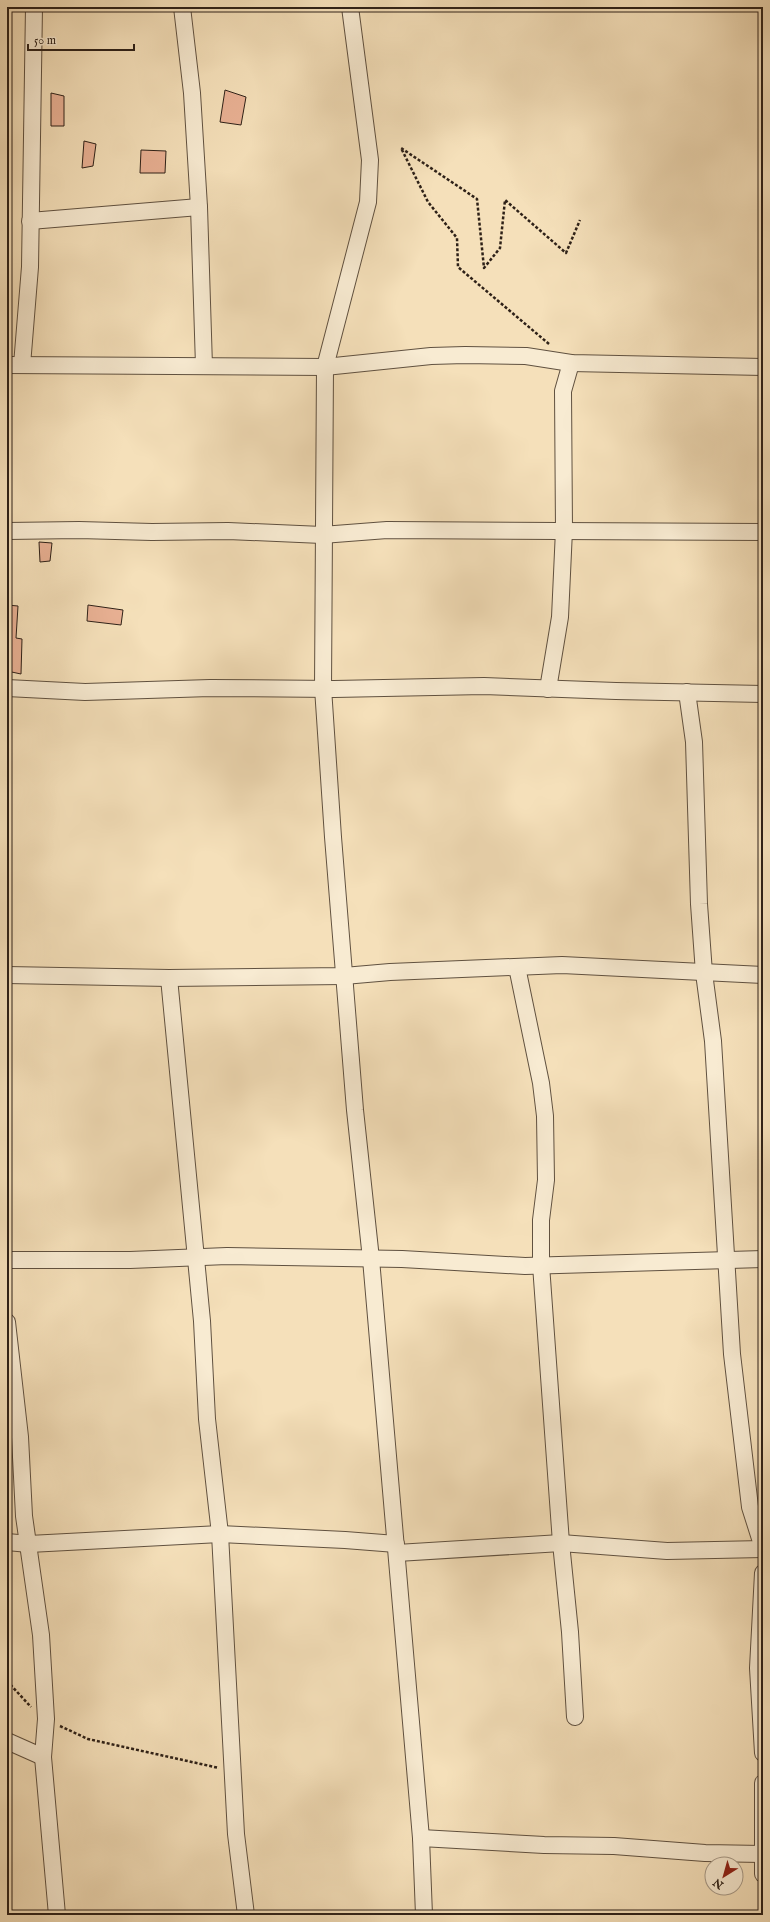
<svg xmlns="http://www.w3.org/2000/svg" width="770" height="1922" font-family="'IM FELL English',serif">
<style>
.building{fill:#e9b194;stroke:#2e2118}
.lines{fill:none;stroke-linecap:round;stroke-linejoin:round}
.minor-casing{stroke:#605140;stroke-width:18}
.path{stroke:#2e2118;stroke-width:2.5;stroke-dasharray:3 2;stroke-linecap:butt}
.minor{stroke:#f8ebd2;stroke-width:16}
</style>
<rect width="100%" height="100%" fill="#f5e0ba"/>
<filter id="stains"><feTurbulence type="fractalNoise" baseFrequency=".005" numOctaves="4"/><feColorMatrix values="0 0 0 0 .2 0 0 0 0 .09 0 0 0 0 .02 0 0 0 .5 -.17"/></filter>
<radialGradient id="worn" r=".72"><stop offset=".6" stop-color="#630" stop-opacity="0"/><stop offset="1" stop-color="#630" stop-opacity=".3"/></radialGradient>
<g class="building">
<path d="M225,90L246,97L241,125L220,122Z"/>
<path d="M51,93L64,96V126H51Z"/>
<path d="M84,141L96,144L93,166L82,168Z"/>
<path d="M141,150L166,151L165,173H140Z"/>
<path d="M39,542L52,543L50,561L40,562Z"/>
<path d="M7,605L18,606L16,638L22,639L21,674L7,671Z"/>
<path d="M88,605L123,610L121,625L87,621Z"/>
</g>
<g class="lines">
<defs>
<g id="minor">
<path d="M182,7L192,93L199,207L204,366"/>
<path d="M350,7L370,160L368,202L325,367L323,688L333,837L355,1110L371,1259L421,1838L424,1915"/>
<path d="M30,221L199,207"/>
<path d="M7,365L325,367L431,356L465,355L526,356L571,363L763,367"/>
<path d="M22,365L30,267L34,7"/>
<path d="M7,531L79,530L152,532L228,531L322,535L387,530L763,532"/>
<path d="M7,688L85,692L210,688L334,689L484,686L616,691L763,694"/>
<path d="M548,689L560,617L564,530L563,391L571,363"/>
<path d="M687,692L694,742L699,904L704,973L713,1041L732,1354L750,1507L763,1548"/>
<path d="M517,967L541,1083L545,1116L546,1180L541,1220V1265L561,1543L570,1632L575,1717"/>
<path d="M7,975L169,978L344,976L390,972L562,965L763,975"/>
<path d="M169,978L202,1321L207,1419L220,1534L236,1834L246,1915"/>
<path d="M7,1260H130L227,1256L402,1259L525,1266L763,1259"/>
<path d="M7,1322L20,1437L24,1516L41,1635L46,1719L43,1757L57,1915"/>
<path d="M7,1542L29,1544L220,1534L345,1540L396,1544"/>
<path d="M397,1553L561,1543L667,1551L763,1549"/>
<path d="M763,1573L758,1668L763,1753"/>
<path d="M7,1741L43,1757"/>
<path d="M763,1783V1874"/>
<path d="M421,1838L544,1845L614,1846L705,1853L762,1854"/>
</g>
</defs>
<use href="#minor" class="minor-casing"/>
<g class="path">
<path d="M549,344L458,267L457,238L428,202L401,148L477,199L484,268L500,248L505,200L566,253L580,220"/>
<path d="M7,1681L31,1707"/>
<path d="M60,1726L88,1739L219,1768"/>
</g>
<use href="#minor" class="minor"/>
</g>
<rect width="770" height="1922" fill="none" stroke="#f5e0ba" stroke-width="24"/>
<rect x="8" y="8" width="754" height="1906" fill="none" stroke="#2e2118" stroke-width="2"/>
<rect x="12" y="12" width="746" height="1898" fill="none" stroke="#2e2118"/>
<g transform="translate(724 1876) rotate(217)"><circle r="19" fill="#f8ebd2" stroke="#a79a88"/>
<path d="M0-3L7 15L0 10L-7 15Z" fill="#8f2418"/>
<text y="-6" font-size="11" font-weight="bold" text-anchor="middle" fill="#2e2118">N</text>
</g>
<path d="M28 44v6h106v-6" fill="none" stroke="#2e2118" stroke-width="2"/>
<text x="34" y="44" font-size="12" fill="#2e2118" stroke="#f8ebd2" stroke-width="3" paint-order="stroke">50 m</text>
<rect width="100%" height="100%" filter="url(#stains)"/>
<rect width="100%" height="100%" fill="url(#worn)"/>
</svg>
